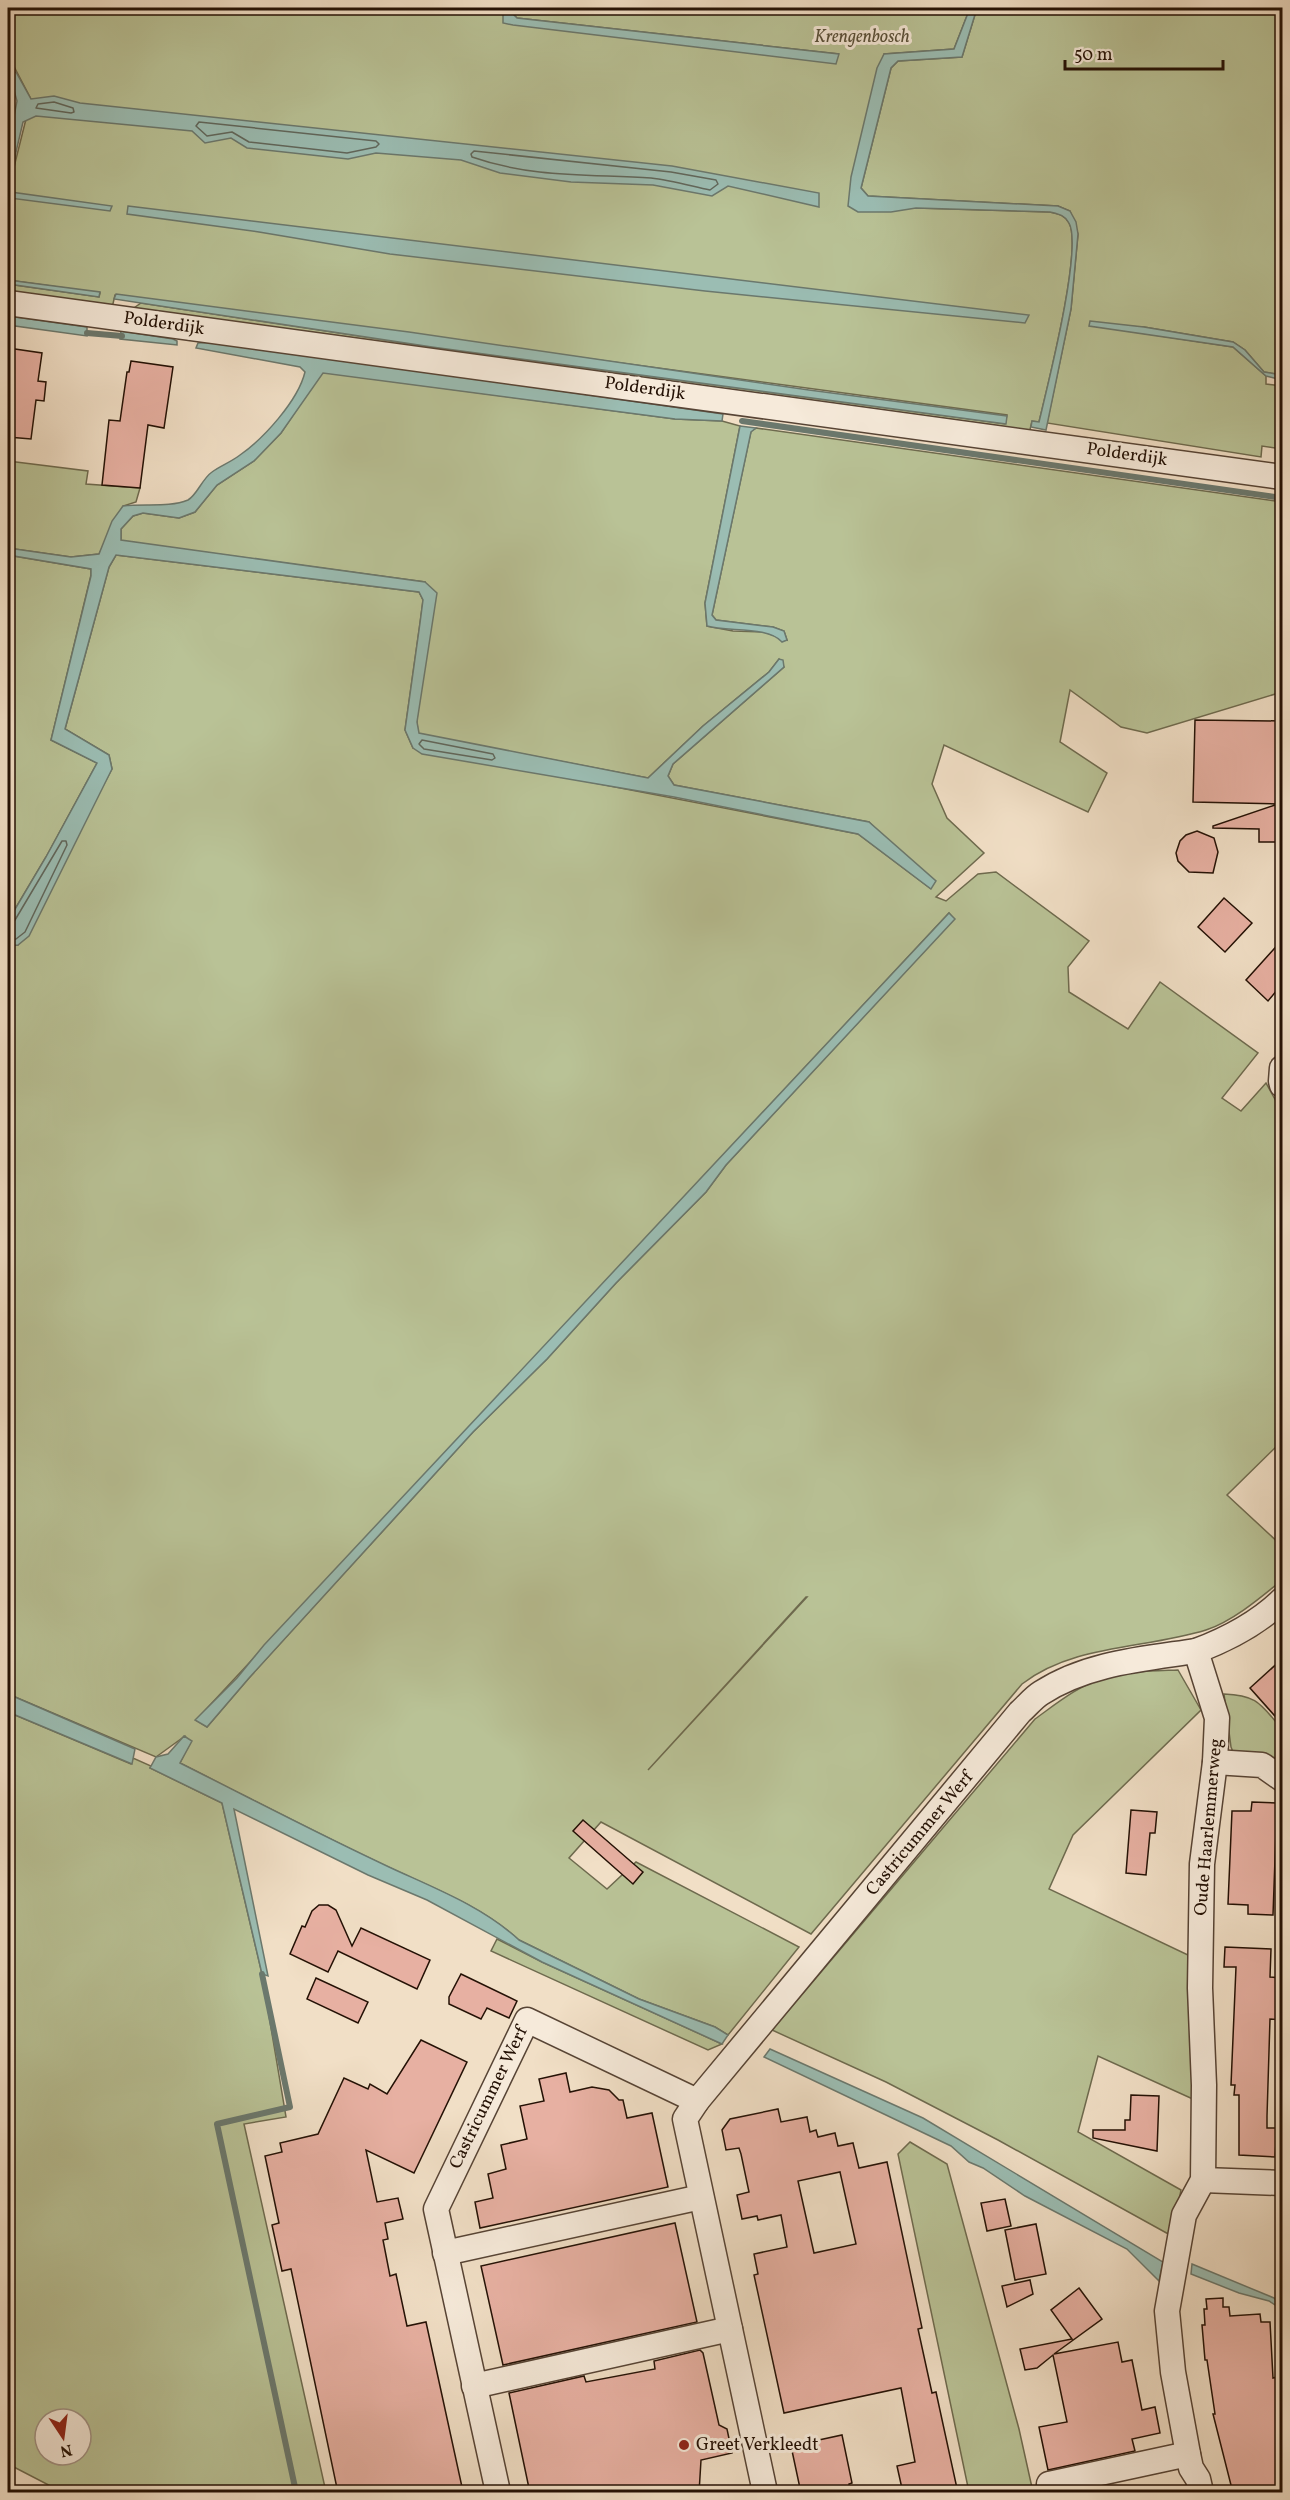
<svg xmlns="http://www.w3.org/2000/svg" width="1290" height="2500" font-family="Vollkorn,serif">
<style>
.green{fill:#b9c296;stroke:#6e6a4e;stroke-width:1.5;fill-rule:evenodd}
.water{fill:#9bbdb3;stroke:#6b786d;stroke-width:1.5}
.lines{fill:none;stroke-linecap:round;stroke-linejoin:round}
.shore{stroke:#60675c;stroke-width:1.5}
.stream{stroke:#6b786d;stroke-width:6}
.building{fill:#e7b0a2;stroke:#241105;stroke-width:1.5;fill-rule:evenodd}
.street-casing{stroke:#574435;stroke-width:27}
.street{stroke:#f6eada;stroke-width:24}
.poi-dot{fill:#8f2418;stroke:#f6eada;stroke-width:2}
.labels{text-anchor:middle;dominant-baseline:central;stroke-width:6;stroke-linejoin:round;paint-order:stroke}
.park-label{font-size:18px;font-style:italic;fill:#584f38;stroke:#f6eada}
.street-label{font-size:18px;fill:#241105;stroke:#f6eada}
.poi-label{font-size:18px;fill:#241105;stroke:#f6eada;text-anchor:start}
</style>
<rect width="100%" height="100%" fill="#f1dfc6"/>
<filter id="stains"><feTurbulence type="fractalNoise" baseFrequency=".00333" numOctaves="4"/><feColorMatrix values="0 0 0 0 .2 0 0 0 0 .09 0 0 0 0 .02 0 0 0 .5 -.17"/></filter>
<radialGradient id="worn" r=".72"><stop offset=".6" stop-color="#630" stop-opacity="0"/><stop offset="1" stop-color="#630" stop-opacity=".3"/></radialGradient>
<g class="green">
<path d="M8,8H505V23L839,54L517,18L513,14V8H970L954,49L884,54L849,206L1050,212C1058,214 1065,215 1069,223C1083,248 1047,388 1039,422L1032,421L1028,438L131,310L141,303L432,347L1005,424L1007,415L115,295L112,308L8,296V284L99,297L100,293L8,280V191L31,99L8,55Z"/>
<path d="M977,8H1282V375L1264,372L1245,350L1233,342L1144,327L1089,325L1233,347L1266,376V384L1282,386V449L1262,446L1261,457L1047,423L1071,309L1078,234L1070,211L1058,206L868,196L861,188L891,68L898,61L962,57Z"/>
<path d="M322,372L675,419L722,421L740,426L705,603L707,626L733,631L764,632L787,640L784,631L773,627L716,620L712,615L751,431L756,428L1282,502V692L1147,733L1121,727L1070,690L1060,742L1107,773L1088,812L944,745L932,784L947,818L984,853L936,897L946,901L978,874L996,872L1089,941L1068,967L1069,992L1128,1029L1160,982L1258,1053L1222,1098L1241,1111L1266,1083L1282,1112V1441L1227,1495L1282,1546V1580C1260,1598 1233,1621 1206,1630C1145,1649 1074,1644 1022,1684L811,1934L601,1822L569,1858L607,1889L636,1862L799,1947L728,2035L715,2027L639,1999L519,1940C482,1906 433,1888 388,1867C318,1834 249,1798 180,1763L190,1743L185,1736L156,1757L8,1694V946L18,945L112,769L109,755L65,729L109,567L116,555L419,592L423,600L420,623L405,730L413,748L858,834L931,889L869,822L674,785L668,776L673,764L784,667L779,659L769,672L703,726L648,778L418,734L417,722L425,582L121,541V529L133,516L143,513L179,518L195,512L217,485L254,461L281,433ZM949,913L954,919L726,1165L706,1192L616,1283L547,1359L473,1432L249,1678L207,1727L196,1720ZM806,1597H807L648,1770Z"/>
<path d="M8,461L88,471L86,484L140,488L136,502L123,506L99,554L71,557L8,548Z"/>
<path d="M8,555L91,569V575L51,740L97,763L46,857L8,921Z"/>
<path d="M1178,1670L1201,1710L1073,1835L1049,1889L1188,1955L1195,2100L1098,2056L1078,2132L1181,2190L1172,2236L998,2140L886,2082L772,2030L1035,1719C1056,1704 1078,1686 1103,1678C1127,1671 1154,1671 1178,1670Z"/>
<path d="M1224,1694C1258,1695 1261,1705 1282,1729V1766L1235,1757L1231,1747Z"/>
<path d="M8,1712L131,1764L133,1758L151,1766L150,1768L222,1803L262,1974L286,2117L244,2124L326,2492H62L8,2464ZM45,2419H81V2455H45Z"/>
<path d="M497,1939L542,1962L722,2044L708,2050L491,1951Z"/>
<path d="M910,2142L947,2164L1019,2429L1033,2492H969L898,2154Z"/>
</g>
<g class="water">
<path d="M503,8H513V14L517,18L839,54L836,64L513,25L503,23Z"/>
<path d="M970,8H977L962,57L898,61L891,68L861,188L868,196L1058,206L1070,211L1076,222L1078,234L1071,309L1046,430L1031,427L1032,421L1039,422C1047,388 1083,248 1069,223C1065,215 1058,214 1050,212L916,208L891,212H858L848,206L851,177L877,68L884,54L954,49Z"/>
<path d="M16,72L31,99L54,96L80,103L672,166L819,193V207L728,186L712,196L653,185L571,182L500,173L461,160L376,153L348,159L247,148L231,138L205,143L192,131L36,116L23,122L16,152L11,192L112,206L110,211L10,198L8,201V147L17,101L9,73Z"/>
<path d="M128,206L1029,315L1025,323L705,291L390,254L259,232L127,214Z"/>
<path d="M8,280L100,292L99,297L8,284Z"/>
<path d="M116,294L409,332L809,390L1007,416L1006,424L432,347L114,299Z"/>
<path d="M8,316L87,327V336L8,325Z"/>
<path d="M1090,321L1144,327L1233,342L1245,350L1264,372L1282,375V380L1266,376L1233,347L1089,326Z"/>
<path d="M121,331L173,339L177,341V345L120,339Z"/>
<path d="M216,342L723,414L722,421L675,419L323,373L281,433L254,461L217,485L195,512L179,518L143,513L133,516L121,529V540L425,582L437,593L417,722L419,733L648,778L703,726L769,672L779,659L783,660L784,667L673,764L668,776L674,785L869,822L936,881L931,889L858,834L674,797L422,754L413,748L405,730L420,623L423,600L419,592L116,555L109,567L65,729L109,755L112,769L29,936L18,945L8,946V921L46,857L97,763L51,740L91,576V569L8,555V548L71,557L99,554L112,521L123,506C144,503 169,508 188,500C197,495 202,479 212,472C220,466 231,462 240,455C263,439 298,401 305,372L300,367L196,348L198,343Z"/>
<path d="M740,426L756,428L751,432L712,615L716,620L773,627L784,631L787,640L782,642C768,626 728,632 707,626L705,603Z"/>
<path d="M949,913L955,919L726,1165L706,1192L616,1283L547,1359L473,1432L249,1678L207,1727L195,1720L237,1678L264,1645Z"/>
<path d="M8,1694L135,1749L132,1764L8,1712Z"/>
<path d="M184,1736L192,1741L180,1763C250,1798 318,1834 389,1867C434,1888 482,1906 519,1940L639,1999L715,2027L728,2035L722,2044L542,1962L427,1900L368,1875L234,1809L268,1976L262,1974L222,1803L150,1768L156,1757L168,1754Z"/>
<path d="M770,2049L923,2118L1163,2262L1159,2281L1127,2249L1025,2196L983,2168L969,2162L951,2146L764,2057Z"/>
<path d="M1192,2264L1274,2298L1282,2306V2318L1278,2307L1269,2301L1239,2293L1191,2274Z"/>
</g>
<g class="lines">
<g class="shore">
<path d="M54,102L73,108L74,112L71,113L36,108L38,104Z"/>
<path d="M199,122L376,141L379,144L376,147L347,153L249,142L232,132L207,136L196,126Z"/>
<path d="M474,151L671,172L716,180L718,184L710,190C691,186 670,180 651,178C589,174 532,178 472,157L471,154Z"/>
<path d="M422,740L493,754L495,758L492,760L424,749L419,744Z"/>
<path d="M8,923L15,920L62,841H66L67,845L25,932L16,939L8,940"/>
</g>
<g class="stream">
<path d="M87,333L122,336"/>
<path d="M742,421L1282,498"/>
<path d="M262,1974L290,2107L217,2124L296,2492"/>
</g>
</g>
<g class="building">
<path d="M8,348L42,353L38,381L46,382L44,401L36,400L31,439L8,437Z"/>
<path d="M131,361L173,367L164,428L148,425L140,488L102,485L109,420L120,421L127,372H129Z"/>
<path d="M1195,720L1282,721V842H1259V829L1213,828V826L1278,804L1193,802Z"/>
<path d="M1197,831L1214,838L1218,852L1213,873L1189,872L1178,861L1176,853L1180,841L1186,835Z"/>
<path d="M1224,898L1252,923L1225,952L1198,927Z"/>
<path d="M1282,940V984L1268,1001L1246,980Z"/>
<path d="M1282,1659V1724L1250,1688Z"/>
<path d="M1252,1802L1277,1803L1273,1915L1248,1914V1905L1228,1904L1232,1811H1251Z"/>
<path d="M1131,1810L1157,1812L1155,1833H1150L1146,1875L1126,1873Z"/>
<path d="M583,1820L643,1872L633,1884L573,1831Z"/>
<path d="M319,1905H328L336,1910L352,1946L361,1928L430,1960L417,1989L338,1951L328,1972L290,1954L302,1926L305,1927L312,1911Z"/>
<path d="M1225,1947L1271,1949L1270,1977L1282,1978V2020L1270,2019L1267,2116V2128H1277L1275,2157L1239,2155V2095H1234L1235,2085H1231L1236,1967H1224Z"/>
<path d="M461,1974L517,2001L509,2018L487,2008L481,2019L449,2004V1997Z"/>
<path d="M316,1978L368,2002L358,2023L307,1999Z"/>
<path d="M421,2040L467,2062L414,2173L366,2150L377,2202L398,2198L403,2219L385,2223L388,2239L383,2240L390,2276L396,2274L407,2326L426,2322L462,2487L438,2493H338L291,2269L282,2271L272,2225L279,2223L265,2156L282,2152L280,2143L318,2134L344,2078L368,2089L370,2084L387,2094Z"/>
<path d="M566,2073L570,2092L592,2087L609,2090L619,2100H623L627,2118L652,2113L668,2187L480,2228L475,2202L493,2198L488,2174L506,2169L501,2145L527,2139L520,2106L544,2101L539,2079Z"/>
<path d="M1131,2095L1159,2096L1157,2151L1093,2138V2130H1125V2120H1130Z"/>
<path d="M778,2109L781,2122L807,2117L810,2132L816,2130L818,2137L835,2133L838,2146L853,2143L859,2168L887,2162L922,2328L918,2329L932,2393L936,2392L958,2493H903L897,2466L915,2462L901,2388L784,2413L754,2275L758,2274L754,2254L787,2247L781,2215L758,2220L757,2216L742,2219L737,2195L749,2192L741,2154L739,2148L726,2150L722,2130L730,2119ZM840,2172L856,2244L814,2253L798,2181Z"/>
<path d="M1005,2199L1011,2226L987,2231L981,2203Z"/>
<path d="M675,2223L697,2322L503,2365L481,2266Z"/>
<path d="M1036,2224L1046,2274L1015,2280L1005,2230Z"/>
<path d="M1030,2280L1033,2294L1007,2307L1002,2286Z"/>
<path d="M1079,2288L1102,2319L1054,2354L1118,2342L1122,2362L1132,2360L1142,2410L1155,2407L1160,2433L1132,2439L1135,2451L1048,2470L1039,2427L1067,2422L1053,2355L1037,2368L1025,2370L1020,2349L1072,2339L1051,2310Z"/>
<path d="M1223,2298V2307H1229L1230,2316L1260,2314L1261,2322H1270L1273,2378L1277,2377L1282,2404V2493H1233L1213,2414H1215L1207,2360H1205L1202,2325H1205L1204,2309H1207L1206,2299Z"/>
<path d="M700,2350L703,2353L719,2425L727,2429L732,2453L701,2460L699,2493H530L509,2393L584,2376L586,2382L655,2369L654,2361Z"/>
<path d="M842,2435L852,2483L849,2484L850,2493H801L791,2446Z"/>
</g>
<g class="lines">
<defs>
<g id="street">
<path d="M8,303L1282,477"/>
<path d="M1282,1068L1281,1081L1282,1085"/>
<path d="M1215,1762L1262,1765L1282,1779"/>
<path d="M1203,2180L1282,2183"/>
<path d="M445,2253L701,2197"/>
<path d="M474,2386L730,2329"/>
<path d="M1049,2484L1188,2454"/>
<path d="M498,2492L436,2209L527,2020L697,2101"/>
<path d="M765,2492L685,2119L697,2101L1020,1712C1027,1706 1033,1698 1041,1693C1087,1663 1143,1659 1196,1651"/>
<path d="M1201,2492L1198,2479L1191,2468L1188,2454L1173,2372L1167,2311L1184,2215L1203,2180L1204,2085L1200,1988L1202,1864L1215,1762L1217,1718L1196,1651C1228,1639 1257,1624 1282,1600"/>
</g>
</defs>
<use href="#street" class="street-casing"/>
<use href="#street" class="street"/>
</g>
<circle class="poi-dot" cx="684" cy="2445" r="6"/>
<g class="labels">
<g class="park-label">
<text x="862" y="37">Krengenbosch</text>
</g>
<g class="street-label">
<text transform="translate(164 324) rotate(8)">Polderdijk</text>
<text transform="translate(645 389) rotate(8)">Polderdijk</text>
<text transform="translate(1127 455) rotate(8)">Polderdijk</text>
<text transform="translate(1209 1827) rotate(-85)">Oude Haarlemmerweg</text>
<text transform="translate(920 1834) rotate(-50)">Castricummer Werf</text>
<text transform="translate(489 2098) rotate(-64)">Castricummer Werf</text>
</g>
<g class="poi-label">
<text x="696" y="2445">Greet Verkleedt</text>
</g>
</g>
<rect width="1290" height="2500" fill="none" stroke="#f1dfc6" stroke-width="30"/>
<rect x="9" y="9" width="1272" height="2482" fill="none" stroke="#241105" stroke-width="3"/>
<rect x="15" y="15" width="1260" height="2470" fill="none" stroke="#241105" stroke-width="1.5"/>
<g transform="translate(63 2437) rotate(167)"><circle r="28" fill="#f6eada" stroke="#a29385" stroke-width="1.5"/>
<path d="M0-4.5L10 22L0 15L-10 22Z" fill="#8f2418"/>
<text y="-9" font-size="16" font-weight="bold" text-anchor="middle" fill="#241105">N</text>
</g>
<path d="M1065 60v9h158v-9" fill="none" stroke="#241105" stroke-width="3"/>
<text x="1074" y="60" font-size="18" fill="#241105" stroke="#f6eada" stroke-width="4.5" paint-order="stroke">50 m</text>
<rect width="100%" height="100%" filter="url(#stains)"/>
<rect width="100%" height="100%" fill="url(#worn)"/>
</svg>
